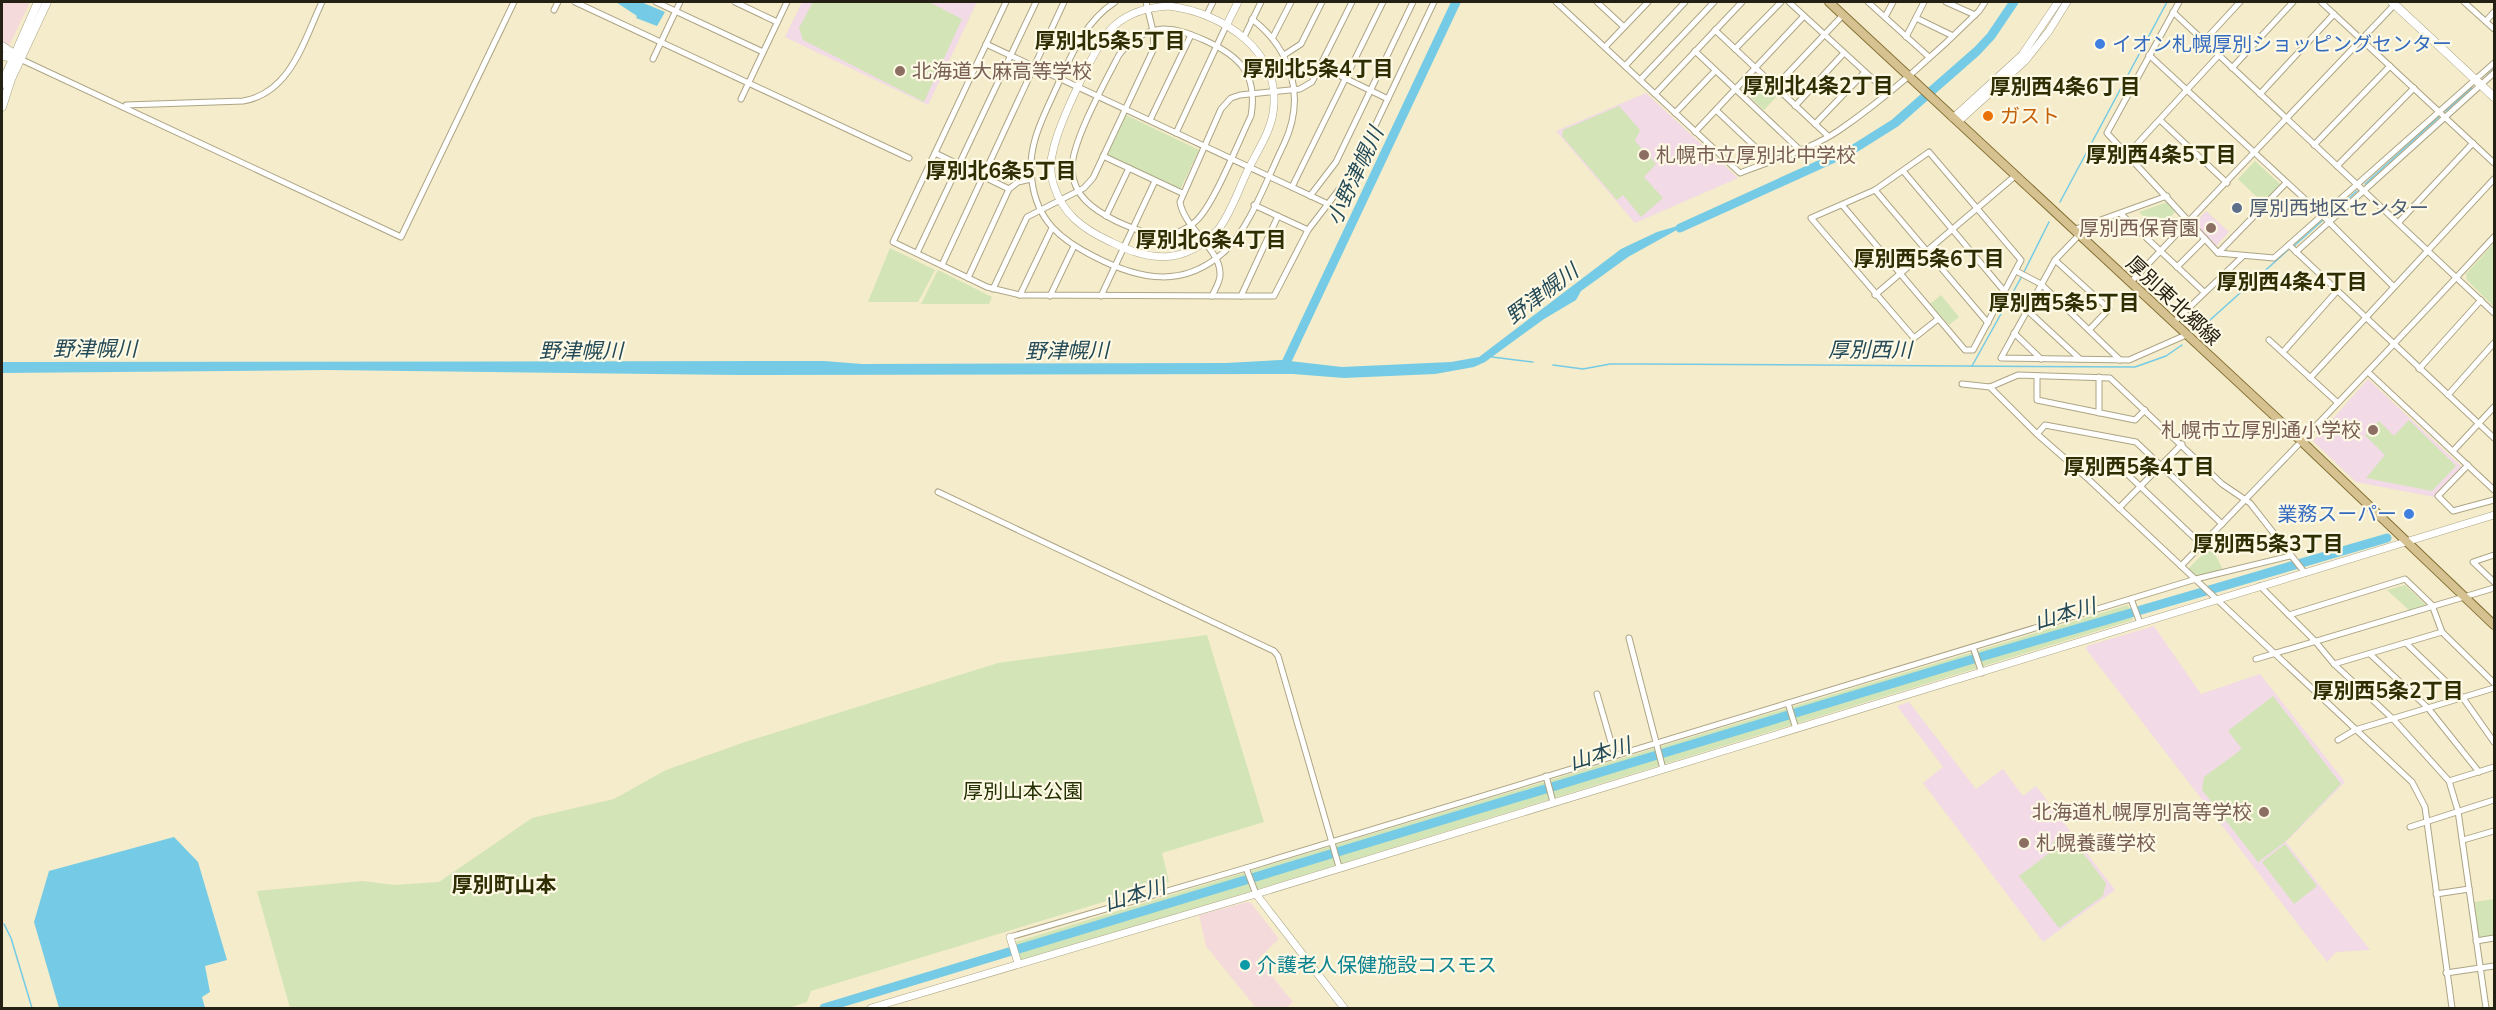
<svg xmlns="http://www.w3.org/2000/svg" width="2496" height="1010" font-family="'Nunito Sans','Noto Sans JP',sans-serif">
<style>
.commercial{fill:#f5dadb}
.education{fill:#f2dae6}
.green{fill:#d3e4b7}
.water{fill:#75cbe5}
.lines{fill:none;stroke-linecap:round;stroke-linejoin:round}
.stream{stroke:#75cbe5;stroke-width:1.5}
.river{stroke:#75cbe5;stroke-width:9}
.minor-casing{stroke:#ada585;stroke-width:7}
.tertiary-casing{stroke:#ada585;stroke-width:8}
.secondary-casing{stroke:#ada585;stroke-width:9}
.primary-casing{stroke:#867036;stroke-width:10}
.minor{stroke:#fff;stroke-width:5}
.tertiary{stroke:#fff;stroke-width:7}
.secondary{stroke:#fff;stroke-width:8}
.primary{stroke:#d6c291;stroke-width:8}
.shop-dot{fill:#3f7fe0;stroke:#fef9e5;stroke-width:2}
.education-dot{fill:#8d6e63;stroke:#fef9e5;stroke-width:2}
.food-dot{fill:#e8710a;stroke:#fef9e5;stroke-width:2}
.service-dot{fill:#5c6f8a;stroke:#fef9e5;stroke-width:2}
.culture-dot{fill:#0f9aa8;stroke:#fef9e5;stroke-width:2}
.labels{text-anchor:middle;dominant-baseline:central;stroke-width:4.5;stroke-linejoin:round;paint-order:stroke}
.shop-label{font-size:20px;fill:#366cbe;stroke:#fef9e5;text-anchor:start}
.education-label{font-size:20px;fill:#785e54;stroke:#fef9e5;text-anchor:start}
.food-label{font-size:20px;fill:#c56008;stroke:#fef9e5;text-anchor:start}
.service-label{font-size:20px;fill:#4e5e75;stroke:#fef9e5;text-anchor:start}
.street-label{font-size:20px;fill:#242114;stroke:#fef9e5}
.park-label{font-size:20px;fill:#222f00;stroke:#fef9e5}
.culture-label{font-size:20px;fill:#0d838f;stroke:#fef9e5;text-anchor:start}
.neighbourhood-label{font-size:21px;font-weight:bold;fill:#2e2e03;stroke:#fef9e5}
.water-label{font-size:21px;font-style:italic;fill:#234a56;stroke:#fef9e5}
</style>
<rect width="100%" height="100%" fill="#f4ecca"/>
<g class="commercial">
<path d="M2,2H30L9,46L2,42Z"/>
<path d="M1247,902L1251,903L1279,939L1258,959L1293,1002L1286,1008H1256L1206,946L1199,915Z"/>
</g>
<g class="education">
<path d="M802,2H977L928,105L785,37Z"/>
<path d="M1646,93L1738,178L1635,223L1556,131Z"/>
<path d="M2206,211L2229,232L2215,247L2194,224Z"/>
<path d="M2368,379L2462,467L2434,497L2356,482L2313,441Z"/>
<path d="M2154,626L2201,694L2260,674L2345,782L2286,842L2370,950L2336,952L2327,962L2086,649L2087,646Z"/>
<path d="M1909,702L1976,789L2003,769L2023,796L2036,786L2115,890L2043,942L1923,783L1943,767L1897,706Z"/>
</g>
<g class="green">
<path d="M813,2H929L962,19L924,102L803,40L799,28Z"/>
<path d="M1756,73L1779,94L1764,110L1741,89Z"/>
<path d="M1619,106L1640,130L1635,141L1656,164L1644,177L1663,198L1641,217L1623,195L1617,200L1562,136L1563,130Z"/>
<path d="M1126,115L1199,150L1180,190L1107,156Z"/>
<path d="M2255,161L2281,185L2263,203L2238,179Z"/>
<path d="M2167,202L2175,212L2158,230L2139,212Z"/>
<path d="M2494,243V307L2467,280L2466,274Z"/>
<path d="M890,248L935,270L918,302H868Z"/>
<path d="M938,270L992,297L989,304H921Z"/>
<path d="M1941,295L1959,317L1949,325L1930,304Z"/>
<path d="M2409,420L2456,466L2432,491L2366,478L2385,455L2365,435L2379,421L2394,436Z"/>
<path d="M2211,546L2223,570L2198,578L2188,569Z"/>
<path d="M2405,585L2426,605L2410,611L2387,590Z"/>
<path d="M2128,605L2133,620L1021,962L1015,942Z"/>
<path d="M1207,635L1264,822L1162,853L1169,882L811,991L807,1002L788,1008H290L257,891L362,881L394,885L439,882L532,818L614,799L666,770L748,741L998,663Z"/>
<path d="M2273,696L2341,784L2285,842L2258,862L2202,790L2204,777L2242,749L2228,731Z"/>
<path d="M2061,835L2065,839L2070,836L2106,883L2103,896L2059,928L2019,876L2052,851L2053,842Z"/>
<path d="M2285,844L2317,886L2294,904L2262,862Z"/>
<path d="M2494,899V936L2478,938L2474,902Z"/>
</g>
<g class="water">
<path d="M616,2H641L665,12L657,26L636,18L637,16Z"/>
<path d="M1691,222L1628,257L1581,291L1576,300L1544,319L1485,362L1474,367L1435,374L1344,378L1293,374L737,375L327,370L2,373V362L824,361L862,364L1226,363L1281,360L1342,367L1451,362L1479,357L1621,249L1657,232Z"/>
<path d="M174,837L198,862L227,960L205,966L210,992L202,997L205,1008H59L34,922L49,871Z"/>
</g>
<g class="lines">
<g class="stream">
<path d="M2487,76L2494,69"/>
<path d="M2446,111L2472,88"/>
<path d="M2365,184L2440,116"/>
<path d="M2060,202L2167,2"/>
<path d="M2328,216L2357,191"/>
<path d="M2294,246L2322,221"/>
<path d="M2024,272L2049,222"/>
<path d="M2200,329L2288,250"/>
<path d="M1492,357L1533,362"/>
<path d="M1553,365L1583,369L1610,364H1640L2135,367L2166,356L2182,345"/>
<path d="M1972,366L2022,276"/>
<path d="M4,924L11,938L32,1008"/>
</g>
<g class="river">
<path d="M1680,228L1852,150L1895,123L1977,51L1991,36L2014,2"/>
<path d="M1285,365L1456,2"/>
<path d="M824,1008L1970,660L2387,538"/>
</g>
<defs>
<g id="minor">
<path d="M575,2L909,158"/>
<path d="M656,2L763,52"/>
<path d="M735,2L777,22"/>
<path d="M1006,2L893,242L987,287L1020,295L1241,296H1274L1308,230L1354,170L1434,2"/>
<path d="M1115,2C1086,21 1073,51 1059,82C1045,114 1026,145 1032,181C1037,221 1061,240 1095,257C1140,280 1184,289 1225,251C1249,230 1269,174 1284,144C1306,97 1292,50 1252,19"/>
<path d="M1556,2L1740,173C1773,160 1809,150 1838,131C1885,99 1939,51 1979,11L1985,2"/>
<path d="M1597,2L1624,27"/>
<path d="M1789,2L1887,92"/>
<path d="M1868,2L1929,57"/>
<path d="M1946,2L1975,15"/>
<path d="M2179,2L2107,133L2218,253L2274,258L2494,63"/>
<path d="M2321,2L2494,163"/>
<path d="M2464,2L2494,29"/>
<path d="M554,10L558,2"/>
<path d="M2173,12L2494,313"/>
<path d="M1206,16L1213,2"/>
<path d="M1885,17L1893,2"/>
<path d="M1916,18L1953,36"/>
<path d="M2486,21L2494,12"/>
<path d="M1163,29C1178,29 1190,34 1204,40C1240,56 1258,74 1251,116C1239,140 1214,205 1196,221C1171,244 1144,234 1116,221C1094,210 1073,196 1072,169C1071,143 1106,80 1119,55C1130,40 1144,31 1163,29Z"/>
<path d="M1715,30L1828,136"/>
<path d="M1244,37L1261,2"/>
<path d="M1273,37L1291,2"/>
<path d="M1906,37L1924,2"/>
<path d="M2204,41L2240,2"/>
<path d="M986,44L1328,204"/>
<path d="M1605,47L1648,2"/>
<path d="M1735,49L1781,2"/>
<path d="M1695,51L1800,150"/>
<path d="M1284,55L1301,44L1322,2"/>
<path d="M2149,55L2322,215L2394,287"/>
<path d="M20,59L401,237L514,2"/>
<path d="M653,59L680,2"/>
<path d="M1625,66L1685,2"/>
<path d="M1322,67L1388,99"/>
<path d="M2232,68L2293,2"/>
<path d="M1640,80L1714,2"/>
<path d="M1775,87L1843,15"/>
<path d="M1655,94L1742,2"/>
<path d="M2260,94L2334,14"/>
<path d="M741,99L787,2"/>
<path d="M126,105L243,101C291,93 304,40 322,2"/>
<path d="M1795,106L1844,53"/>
<path d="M1716,110L1770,161"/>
<path d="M1675,113L1715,71"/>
<path d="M1150,120L1191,35"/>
<path d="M2160,120L2227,183"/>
<path d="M1815,124L1865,72"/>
<path d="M1695,132L1804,16"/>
<path d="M1176,133L1226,26"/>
<path d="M2314,145L2390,66"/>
<path d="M935,153L1009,189"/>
<path d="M2127,155L2219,55"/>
<path d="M1103,156L1182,193"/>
<path d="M2337,166L2414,88"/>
<path d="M1904,172L2005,292"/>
<path d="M1292,187L1383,2"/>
<path d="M1875,190L1988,323"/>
<path d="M1310,196L1336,162L1413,2"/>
<path d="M1254,205L1308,230"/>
<path d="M1843,206L1965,350H1973L2021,260L1929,152L1875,190L1811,218L1914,338L1938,319"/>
<path d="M2121,214L2204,292"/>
<path d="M1106,216L1129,168"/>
<path d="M2398,223L2473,143"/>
<path d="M2073,230L2167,196"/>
<path d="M2079,235L2055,260L2001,358L2129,360L2186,335"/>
<path d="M2289,245L2494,438"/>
<path d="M2296,252L2494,73"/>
<path d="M917,253L1036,2"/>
<path d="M2218,253L2286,183"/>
<path d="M2055,260L2109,309L2089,330"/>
<path d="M942,265L1064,2"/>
<path d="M2177,267L2205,239"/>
<path d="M2016,271L2041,284L2120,360"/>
<path d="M968,278L1009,189L1018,182L1031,179"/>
<path d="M2130,283L2397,2"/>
<path d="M993,289L1027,217L1084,188L1093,178L1154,48L1153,31L1146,2"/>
<path d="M1020,295L1052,228"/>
<path d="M1875,295L2015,176"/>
<path d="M1050,296L1074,246"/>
<path d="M1101,296L1155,181"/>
<path d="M1212,296C1215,289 1221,281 1220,273C1220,249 1184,228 1180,202L1221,109L1231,98L1240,95L1300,89L1312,82L1352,2"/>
<path d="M1241,296L1278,216"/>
<path d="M2027,310L2080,359"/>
<path d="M2173,323L2243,256"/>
<path d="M2014,333L2041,359"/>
<path d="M2269,340L2337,402"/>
<path d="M2283,352L2337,291"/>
<path d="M2419,369L2481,300"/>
<path d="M2368,372L2494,490"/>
<path d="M2037,376V400L2135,420L2145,410"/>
<path d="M2310,378L2494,179"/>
<path d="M1962,384L1990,387L2018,375L2110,378L2222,484L2250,503L2305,573"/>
<path d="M1990,387L2037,434L2085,476L2412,782L2425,807L2452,1008"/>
<path d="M2448,395L2494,343"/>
<path d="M2099,413V377"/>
<path d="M2037,434L2045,425L2136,442L2222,524"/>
<path d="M2453,451L2494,407"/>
<path d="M2468,465L2438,496L2453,511L2494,500"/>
<path d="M2085,476L2096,466L2125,472L2202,545"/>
<path d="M938,492L1274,651L1278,656L1339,867"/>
<path d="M2119,508L2182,444"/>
<path d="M2494,555L2473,562L2494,582"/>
<path d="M2181,566C2287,457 2391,348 2494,237"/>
<path d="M2260,586L2315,641L2334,664L2393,719L2449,781L2458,811L2486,1008"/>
<path d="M2131,599L2140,623"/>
<path d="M2289,615L2405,579L2432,605L2442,632L2494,683"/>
<path d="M1629,638L1663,769"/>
<path d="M2406,643L2463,698L2494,742"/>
<path d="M1973,647L1982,673"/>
<path d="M2370,654L2428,708L2479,772"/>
<path d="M2256,659L2494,588"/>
<path d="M2334,664L2442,632"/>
<path d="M1597,694L1615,756"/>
<path d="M1788,703L1796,729"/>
<path d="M2338,740L2355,730L2494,688"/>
<path d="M1546,776L1553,802"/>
<path d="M2449,781L2494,767"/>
<path d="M2410,827L2494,800"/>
<path d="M2463,840L2494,831"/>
<path d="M1246,868L1256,894"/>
<path d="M2436,894L2469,889"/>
<path d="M1010,937L1246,868L2196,579L2290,556"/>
<path d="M2476,941L2494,938"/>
<path d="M2446,973L2494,966"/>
</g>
<g id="tertiary">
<path d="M1169,6C1223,13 1283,51 1273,113C1270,133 1256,153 1247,172C1238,191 1231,213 1218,230C1184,265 1151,262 1111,242C1083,229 1062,214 1053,183C1050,172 1050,161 1053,151C1058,126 1096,41 1115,25C1130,12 1149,7 1169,6Z"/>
<path d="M1226,26L1238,2"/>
<path d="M1953,118L2022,55L2058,2"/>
<path d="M1958,122L2025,61L2049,31L2067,2"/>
<path d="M1256,894L1344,1008"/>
<path d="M1010,937L1018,963"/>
<path d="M871,1008L1256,894L2494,515"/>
</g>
<g id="secondary">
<path d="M2392,2L2494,97"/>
<path d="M2,46L17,56"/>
<path d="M2,56L16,58"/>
<path d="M2,84L38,2"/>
<path d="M2,107L11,79L47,2"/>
</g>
<path id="primary" d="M1829,2L2295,435L2494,625"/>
</defs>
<use href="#minor" class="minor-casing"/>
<use href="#tertiary" class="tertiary-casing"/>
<use href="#secondary" class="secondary-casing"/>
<use href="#primary" class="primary-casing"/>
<use href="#minor" class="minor"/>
<use href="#tertiary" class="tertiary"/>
<use href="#secondary" class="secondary"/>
<use href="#primary" class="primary"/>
</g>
<g class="shop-dot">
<circle cx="2100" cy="44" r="6"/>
<circle cx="2409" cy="514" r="6"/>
</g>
<g class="education-dot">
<circle cx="900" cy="71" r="6"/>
<circle cx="1644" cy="155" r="6"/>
<circle cx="2211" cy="228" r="6"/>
<circle cx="2373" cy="430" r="6"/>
<circle cx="2264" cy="812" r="6"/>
<circle cx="2024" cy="843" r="6"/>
</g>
<circle class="food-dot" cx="1988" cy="116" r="6"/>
<circle class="service-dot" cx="2237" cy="208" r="6"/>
<circle class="culture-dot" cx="1245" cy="965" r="6"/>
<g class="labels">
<g class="shop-label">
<text x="2112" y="44">イオン札幌厚別ショッピングセンター</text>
<text x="2397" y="514" text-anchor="end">業務スーパー</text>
</g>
<g class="education-label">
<text x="912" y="71">北海道大麻高等学校</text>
<text x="1656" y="155">札幌市立厚別北中学校</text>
<text x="2199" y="228" text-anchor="end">厚別西保育園</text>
<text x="2361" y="430" text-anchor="end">札幌市立厚別通小学校</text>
<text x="2252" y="812" text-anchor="end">北海道札幌厚別高等学校</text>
<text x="2036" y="843">札幌養護学校</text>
</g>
<g class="food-label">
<text x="2000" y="116">ガスト</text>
</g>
<g class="service-label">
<text x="2249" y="208">厚別西地区センター</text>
</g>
<g class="street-label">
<text transform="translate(2173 301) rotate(43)">厚別東北郷線</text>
</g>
<g class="park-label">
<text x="1023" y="791">厚別山本公園</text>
</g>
<g class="culture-label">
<text x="1257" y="965">介護老人保健施設コスモス</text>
</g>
<g class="neighbourhood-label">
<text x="1110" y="41">厚別北5条5丁目</text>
<text x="1318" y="69">厚別北5条4丁目</text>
<text x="1818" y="86">厚別北4条2丁目</text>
<text x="2065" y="87">厚別西4条6丁目</text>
<text x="2161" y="155">厚別西4条5丁目</text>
<text x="1001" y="171">厚別北6条5丁目</text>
<text x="1211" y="240">厚別北6条4丁目</text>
<text x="1929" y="259">厚別西5条6丁目</text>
<text x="2292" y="282">厚別西4条4丁目</text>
<text x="2064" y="303">厚別西5条5丁目</text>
<text x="2139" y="467">厚別西5条4丁目</text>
<text x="2268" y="544">厚別西5条3丁目</text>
<text x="2388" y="691">厚別西5条2丁目</text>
<text x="504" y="885">厚別町山本</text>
</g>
<g class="water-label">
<text transform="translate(1355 176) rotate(-65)">小野津幌川</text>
<text transform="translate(1542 294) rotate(-37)">野津幌川</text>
<text x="95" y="349">野津幌川</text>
<text x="1870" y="350">厚別西川</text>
<text x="581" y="351">野津幌川</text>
<text transform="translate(1067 351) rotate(-1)">野津幌川</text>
<text transform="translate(2065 614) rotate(-16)">山本川</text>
<text transform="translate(1600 754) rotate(-17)">山本川</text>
<text transform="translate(1135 895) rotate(-17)">山本川</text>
</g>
</g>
<rect width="2496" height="1010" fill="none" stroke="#242114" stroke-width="6"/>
</svg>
